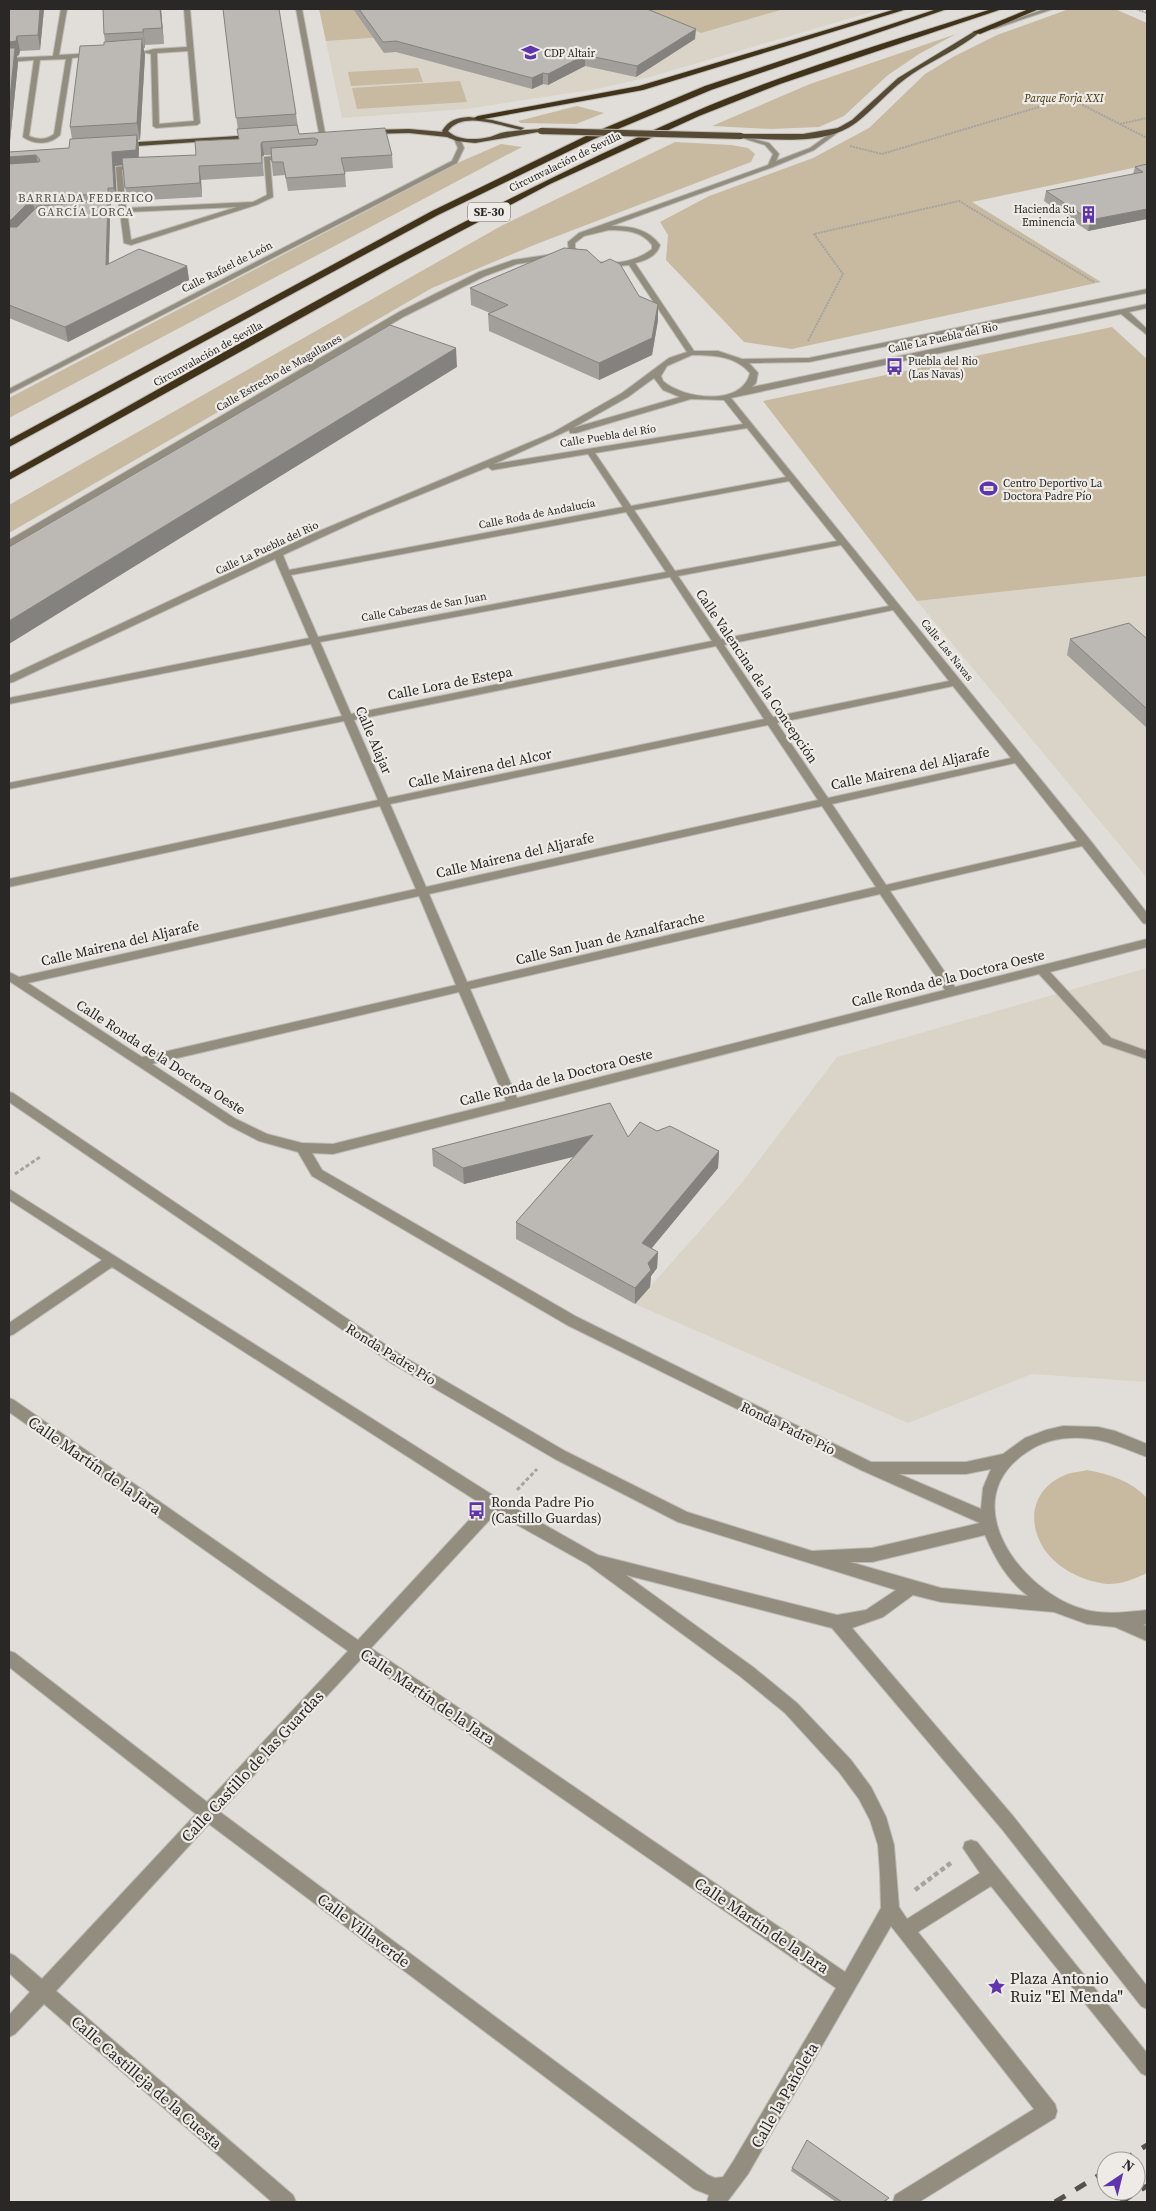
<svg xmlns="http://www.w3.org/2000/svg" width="1156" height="2211" font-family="'Source Serif 4',serif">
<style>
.built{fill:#dad3c7}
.green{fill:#c7baa1}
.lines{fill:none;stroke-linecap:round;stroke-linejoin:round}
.minor-casing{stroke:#bcbab5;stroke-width:2}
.major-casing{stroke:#bcbab5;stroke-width:2}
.highway-casing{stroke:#bcbab5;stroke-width:2}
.path-far2{stroke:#a5a39f;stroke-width:2;stroke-dasharray:2 1;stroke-linecap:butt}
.path-far1{stroke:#a5a39f;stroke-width:3;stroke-dasharray:4 2.5;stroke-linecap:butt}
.path{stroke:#a5a39f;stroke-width:4.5;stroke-dasharray:5 3;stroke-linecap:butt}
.minor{fill:#938d80;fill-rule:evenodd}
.major{fill:#564a34;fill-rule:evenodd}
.highway{fill:#413319;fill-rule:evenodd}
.rail{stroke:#52514e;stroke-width:5;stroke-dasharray:12 12;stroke-linecap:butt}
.major-bridge-casing{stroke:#bcbab5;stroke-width:8;stroke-linecap:butt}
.major-bridge{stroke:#564a34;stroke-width:6}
.wall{fill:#a29f9b}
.shaded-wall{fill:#84827e}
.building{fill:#bcb9b4;stroke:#84827e}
.labels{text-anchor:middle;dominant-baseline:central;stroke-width:4.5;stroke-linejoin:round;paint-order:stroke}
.far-poi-label{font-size:11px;fill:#292826;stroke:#eeebe6;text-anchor:start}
.far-park-label{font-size:11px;font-style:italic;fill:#413007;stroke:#eeebe6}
.far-street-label{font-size:11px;fill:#292826;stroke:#eeebe6}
.far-neighbourhood-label{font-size:12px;letter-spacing:1px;fill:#55534e;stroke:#eeebe6}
.shield{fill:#eeebe6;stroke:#646260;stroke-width:1}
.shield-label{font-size:12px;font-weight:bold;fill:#292826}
.street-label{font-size:14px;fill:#292826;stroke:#eeebe6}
.poi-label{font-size:14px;fill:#292826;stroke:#eeebe6;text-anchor:start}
.near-street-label{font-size:16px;fill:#292826;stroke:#eeebe6}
.near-poi-label{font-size:16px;fill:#292826;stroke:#eeebe6;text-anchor:start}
</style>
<rect width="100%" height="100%" fill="#e1ded9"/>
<g class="built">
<path d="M319,9H882L650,77L596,89L466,109L342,118Z"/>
<path d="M1147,576V878L917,601Z"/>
<path d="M1147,968V1382L1032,1374L908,1423L635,1304L741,1184L837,1057Z"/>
</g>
<g class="green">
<path d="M319,9H470L397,36L326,41Z"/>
<path d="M642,9H784L701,33Z"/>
<path d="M1069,9H1115L1147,23V165L972,202L1101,282L792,349L744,342L666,260L668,235L660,222L709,196L813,158L869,128L925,74L953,57L997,35Z"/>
<path d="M956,34L919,54L888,75L844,116L819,127L771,129L712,126L810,84Z"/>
<path d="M418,68L423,82L351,86L348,72Z"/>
<path d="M460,81L467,102L357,109L352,88Z"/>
<path d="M577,106L604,113L576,124L521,123L518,121Z"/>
<path d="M675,142L731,145L748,148L755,154L751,162L534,245L432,288L9,533V505L501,226Z"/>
<path d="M501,144L522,147L9,418V398L462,161Z"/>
<path d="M1112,327L1147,359V576L917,601L763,401Z"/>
<path d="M1087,1470C1110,1474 1131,1481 1147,1498V1572L1145,1574C1134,1579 1122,1584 1108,1584C1094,1583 1077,1577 1065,1569C1028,1546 1020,1494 1065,1475C1071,1472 1080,1472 1087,1470Z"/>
</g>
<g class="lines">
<defs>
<g id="minor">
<path d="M61,9H67L59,55L96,53L99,55L72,58L60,135C50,145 34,145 23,137L34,60L9,62V58L53,56ZM66,59L54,134C46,140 38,140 29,136L40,60Z"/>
<path d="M184,9H190L200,123L197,125L156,128L153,126L151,54L143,52L154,49L187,47ZM188,51L194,121L159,124L157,53Z"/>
<path d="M296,9H302L325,133L322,135L319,133Z"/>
<path d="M1045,9H1053L994,29L989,28Z"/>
<path d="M839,127L844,128L814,150L773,167L611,226C631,226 648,229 660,245C657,256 645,261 635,263L694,351H718L742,359L809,358L1147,289V293L809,362L749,363L758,373L756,383L752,387L1147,304V308L1129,312L1147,329V335L1121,314L731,398L1090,840L1147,913V924L1143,923L1082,846L890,891L955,987L1147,939V947L1050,972L1111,1038L1147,1051V1059L1103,1044L1039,974L333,1154L312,1153L322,1170L577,1317L871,1462H966L1003,1454L1025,1438L1046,1430L1063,1426L1098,1427L1115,1431L1147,1444V1457C1125,1449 1106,1439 1082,1438C1062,1437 1043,1441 1027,1452C952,1501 1022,1594 1086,1610C1106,1615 1127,1612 1147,1610V1624L1143,1625L1147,1626V1641L1115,1627L1087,1624L1054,1612L941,1602L913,1595L883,1617L852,1628L1013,1816L1147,1986V2009L1141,2006L1001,1828L832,1628L626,1575L753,1667L797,1703L851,1760L871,1787L886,1817L894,1845L899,1907L907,1919L980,1873L963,1848L965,1842L971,1840L977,1842L1147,2053V2076L1141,2073L991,1886L918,1932L1055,2104L1057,2111L1055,2118L919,2202H893L895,2195L1034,2109L891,1926L748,2174L727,2202H707L709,2195L694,2189L209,1824L56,1991L293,2195L296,2202H272L44,2004L15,2034L9,2037V2015L30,1992L9,1973V1953L15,1956L42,1979L196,1814L9,1667V1651L15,1653L207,1802L348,1651L9,1412V1398L14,1400L358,1640L483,1505L112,1267L14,1334L9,1336V1323L102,1260L9,1200V1189L499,1499L598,1555L837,1615L866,1610L896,1590L678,1522L555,1459L391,1363L9,1102V1092L13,1093L401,1355L565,1451L687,1512L812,1551L872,1548L980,1523L861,1470L567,1325L312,1176L298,1152L259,1141L228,1125L9,981V972L19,977L416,889L380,806L9,887V879L378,800L344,721L9,789V783L342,716L311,644L9,704V698L309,638L275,559L13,682L9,683V676L317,532L552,433L622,393L669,358L687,352L629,265C612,267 567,268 568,242L579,233L768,165L773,154L765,145L739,137V135L769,143L779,154L776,161L810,148ZM609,230C625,230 642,231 652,245V249C632,265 592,270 575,248V243L584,236ZM692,355C714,355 735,356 750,373C742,407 683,399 663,381L661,376L667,366ZM654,378L663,390L680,397L573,428L628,397ZM691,399L724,400L743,424L494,464L569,430L570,433H576ZM747,428L786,477L631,506L595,453ZM588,454L623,507L289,570L283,555L368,516L488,467L492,470ZM789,481L837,541L675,571L634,510ZM626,512L666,572L318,637L291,575ZM841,545L889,606L721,639L678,576ZM670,577L712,641L351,714L320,642ZM893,610L949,681L773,717L724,645ZM716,646L764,719L388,798L354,720ZM953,686L1011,758L828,798L777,723ZM768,725L818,800L426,887L390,804ZM1015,763L1077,841L886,885L832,804ZM822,806L876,887L467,982L429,894ZM880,894L945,990L517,1098L470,989ZM419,896L456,985L142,1057L28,983ZM459,992L506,1101L333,1144L302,1143L267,1134L236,1119L152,1064ZM991,1469L983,1488L981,1509L899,1474H966ZM496,1513L587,1564L741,1677L785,1713L839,1772L859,1799L870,1820L878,1845L880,1873L881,1908L845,1972L371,1648ZM985,1535C995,1558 1007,1580 1028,1596L941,1588L850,1562H872ZM361,1659L836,1988L734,2160L723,2177L715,2178L708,2175L220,1812Z"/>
<path d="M457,137L460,139L464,148L457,163L9,394V389L452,161L458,148L454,139Z"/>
<path d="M288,155L291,157L290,158L270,160L273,197L256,205L131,245L124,243L120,212L94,214L90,212L94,210L119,208L116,167L139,164L142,166L122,170L126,208L253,202L267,195L264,157ZM237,207L131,240L127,212Z"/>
<path d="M554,254L558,256L557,258L517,264L485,276L405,316L9,547V540L399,312L479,272L513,260Z"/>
</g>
<g id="major">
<path d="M975,31L980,32C961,48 933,60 912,74C891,88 876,107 857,122C826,146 777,139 741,138L738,136L741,134H803L838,128L852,120L898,78Z"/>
<path d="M469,117L492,120L524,128L521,130C500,126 463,110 448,131C457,141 478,140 490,137C494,136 497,134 501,133C514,130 528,130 541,129L544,131L475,143L457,141L447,137L409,133L369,134L366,132L369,130L409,129L443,132L442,131C449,120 456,118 469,117Z"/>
<path d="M254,135L256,136V138L122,147L119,145L122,143Z"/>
</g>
<g id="highway">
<path d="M896,9H907L643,90L478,120L474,118L478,116L639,86Z"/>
<path d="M937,9H947L711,90L594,139L438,215L9,447V440L432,211L588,135L705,86Z"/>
<path d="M992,9H1002L780,84L699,116L550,184L391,268L9,480V473C233,348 456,216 692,113C789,71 891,41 992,9Z"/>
<path d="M1029,9H1039L980,34L973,32Z"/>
</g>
</defs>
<use href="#minor" class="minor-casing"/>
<use href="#major" class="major-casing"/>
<use href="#highway" class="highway-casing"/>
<g class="path-far2">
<path d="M1136,9L1147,13"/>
<path d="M1120,124L1147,118"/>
<path d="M850,146L882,154L1069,98L1147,138"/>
<path d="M808,341L843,274L814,234L959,201L1094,282"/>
</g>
<g class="path-far1">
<path d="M15,1174L40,1157"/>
<path d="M517,1490L537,1469"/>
</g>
<path class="path" d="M915,1890L952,1862"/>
<use href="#minor" class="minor"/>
<use href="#major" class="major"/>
<use href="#highway" class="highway"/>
<g class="rail">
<path d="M1122,2161L1147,2145"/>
<path d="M1055,2202L1106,2171"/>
<path d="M1121,2202L1147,2186"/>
</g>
<defs>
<path id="major-bridge" d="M541,131L741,136"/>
</defs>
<use href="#major-bridge" class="major-bridge-casing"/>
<use href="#major-bridge" class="major-bridge"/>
</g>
<g class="wall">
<path d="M9,9H44L40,50L20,51L19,55L17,56L18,63L10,141H9Z"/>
<path d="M161,9L164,44L145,45V48H143L145,55L140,140H138L139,148V158L196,155L239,139L223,9L296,114L299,134L392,155L393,168L345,172L346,187L288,191L285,175L273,176L271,155H264L262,157L264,176L201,180L202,197L127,201L123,165L115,166L117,202H111V207H109L110,215L109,264L187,266L189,280L68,342L9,318V152L69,148L72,139L70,127L104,45L105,42L104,34Z"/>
<path d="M353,9H647L695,39L636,77L585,66L548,85L543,84L532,89L396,52L384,53Z"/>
<path d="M1147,164V219L1088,231L1044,201L1046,191L1133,174L1135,167Z"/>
<path d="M470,288L639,296L658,304V320L652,355L599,380L489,331L488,314L490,313L471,305Z"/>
<path d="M1070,639H1147V728L1067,655Z"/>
<path d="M657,1131L719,1151L718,1168L651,1248L658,1252L657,1268L651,1276L650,1287L635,1304L516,1239V1222L573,1157L464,1184L433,1166L432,1149L628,1137Z"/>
<path d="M792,2168L888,2201L886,2202H836L791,2171Z"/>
</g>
<g class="shaded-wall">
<path d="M40,9H44L40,50L38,35Z"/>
<path d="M160,9H161L164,44L162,28Z"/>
<path d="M143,29L145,45V48L143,32Z"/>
<path d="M696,29L695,39L636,77L637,66Z"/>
<path d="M17,36L20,51L19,55L17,56L18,63L10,141L9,135V42Z"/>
<path d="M142,39L145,55L140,140L137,123Z"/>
<path d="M585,55V66L548,85V74Z"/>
<path d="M543,73V84L532,89V78Z"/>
<path d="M137,135L139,148L138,163L115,166L117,202L114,188L112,152Z"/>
<path d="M262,142L264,155L262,157L264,176L261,144Z"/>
<path d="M36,155L39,168L9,171V157Z"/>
<path d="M199,166L201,180L202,197L200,183Z"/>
<path d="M108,188L111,202V207L108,193Z"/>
<path d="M32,199L35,212L9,235V220Z"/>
<path d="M108,201L110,215L108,279L106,265Z"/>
<path d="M1147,209V219L1088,231L1090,220Z"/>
<path d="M187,266L189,280L68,342L65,327Z"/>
<path d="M658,304V320L652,355L599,380V363Z"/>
<path d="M456,348L457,367L9,644V621Z"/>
<path d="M593,1135L592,1152L464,1184L463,1168Z"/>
<path d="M719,1151L718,1168L642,1260V1243Z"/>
<path d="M658,1252L657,1268L651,1276L650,1287L635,1304V1288L648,1263Z"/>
</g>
<g class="building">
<path d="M9,9H40L38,35L17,36L16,41L9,42Z"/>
<path d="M103,9H160L162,28L143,29V32L104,34Z"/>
<path d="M223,9H279L296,114L236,118Z"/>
<path d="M359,9H647L696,29L637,66L585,55L548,74L543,73L532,78L396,41L383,42Z"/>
<path d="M142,39L137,123L70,127L80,46L104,45V42Z"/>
<path d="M9,48H15L9,108Z"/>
<path d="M297,125L299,134L385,128L392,155L341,158L345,174L286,178L283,162H272L271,148L316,145L318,140L314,138L262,142L261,144L262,163L199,166L200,183L125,188L122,158L196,155L195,141L239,139L237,129Z"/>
<path d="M137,135L136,150L112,152L114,188H108V193L32,199L11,220H9V164L39,162L40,160L36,155L9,157V152L69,148L70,139Z"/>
<path d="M1147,164V209L1090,220L1046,191L1143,172L1135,167Z"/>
<path d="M108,201L106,265L139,249L187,266L65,327L9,305V227H17L38,206Z"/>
<path d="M564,248L587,250L601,263L610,259L620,264L639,296L658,304L652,338L599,363L488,314L508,305L470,288Z"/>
<path d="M390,325L456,348L9,621V547Z"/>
<path d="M1129,623L1147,639V709L1070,639Z"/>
<path d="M610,1103L628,1137L640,1122L657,1131L670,1126L719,1151L642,1243L658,1252L648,1263L651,1270L635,1288L516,1222L593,1135L463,1168L432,1149Z"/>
<path d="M807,2140L889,2198L883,2202H842L792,2168Z"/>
</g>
<defs>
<symbol id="school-bare" viewBox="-9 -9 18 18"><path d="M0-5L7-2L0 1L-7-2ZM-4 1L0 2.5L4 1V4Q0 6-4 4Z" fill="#5e35ad" stroke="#eeebe6" stroke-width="2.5" paint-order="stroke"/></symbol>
<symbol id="building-bare" viewBox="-9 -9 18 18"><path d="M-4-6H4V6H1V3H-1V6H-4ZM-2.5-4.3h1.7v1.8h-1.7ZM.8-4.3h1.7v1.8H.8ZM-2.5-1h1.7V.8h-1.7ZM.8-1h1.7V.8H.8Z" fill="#5e35ad" stroke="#eeebe6" stroke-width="2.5" paint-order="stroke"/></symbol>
<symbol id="bus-bare" viewBox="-9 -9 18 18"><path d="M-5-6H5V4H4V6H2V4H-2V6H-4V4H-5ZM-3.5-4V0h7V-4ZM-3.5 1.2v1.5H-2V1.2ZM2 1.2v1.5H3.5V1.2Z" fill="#5e35ad" stroke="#eeebe6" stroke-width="2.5" paint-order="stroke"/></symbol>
<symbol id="stadium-bare" viewBox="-9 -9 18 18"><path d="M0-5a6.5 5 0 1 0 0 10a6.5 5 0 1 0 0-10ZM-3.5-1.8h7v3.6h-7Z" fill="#5e35ad" stroke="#eeebe6" stroke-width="2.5" paint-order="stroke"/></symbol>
<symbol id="sight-bare" viewBox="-9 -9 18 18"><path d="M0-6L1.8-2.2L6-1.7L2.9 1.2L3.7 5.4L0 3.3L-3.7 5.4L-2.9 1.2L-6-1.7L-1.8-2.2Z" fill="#5e35ad" stroke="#eeebe6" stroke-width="2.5" paint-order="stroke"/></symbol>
</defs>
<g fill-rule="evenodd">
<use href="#school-bare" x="518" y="40" width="25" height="25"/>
<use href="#building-bare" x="1076" y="202" width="25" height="25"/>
<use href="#bus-bare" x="882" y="354" width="25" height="25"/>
<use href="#stadium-bare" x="976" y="476" width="25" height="25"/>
<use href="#bus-bare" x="464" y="1498" width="25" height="25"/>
<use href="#sight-bare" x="984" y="1974" width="25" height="25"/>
</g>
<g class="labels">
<g class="far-poi-label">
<text x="544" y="53">CDP Altair</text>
<text x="1075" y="209" text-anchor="end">Hacienda Su<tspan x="1075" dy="13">Eminencia</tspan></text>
<text x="908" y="361">Puebla del Rio<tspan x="908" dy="13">(Las Navas)</tspan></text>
<text x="1003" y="483">Centro Deportivo La<tspan x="1003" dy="13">Doctora Padre Pío</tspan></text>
</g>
<g class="far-park-label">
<text x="1064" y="98">Parque Forja XXI</text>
</g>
<g class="far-street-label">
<text transform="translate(565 162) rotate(-26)">Circunvalación de Sevilla</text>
<text transform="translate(227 267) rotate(-27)">Calle Rafael de León</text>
<text transform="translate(943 338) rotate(-12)">Calle La Puebla del Rio</text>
<text transform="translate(208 354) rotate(-29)">Circunvalación de Sevilla</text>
<text transform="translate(279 373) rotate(-30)">Calle Estrecho de Magallanes</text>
<text transform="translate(608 436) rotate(-9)">Calle Puebla del Río</text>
<text transform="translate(537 514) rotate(-11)">Calle Roda de Andalucía</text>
<text transform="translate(267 548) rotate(-25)">Calle La Puebla del Rio</text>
<text transform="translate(424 607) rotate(-10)">Calle Cabezas de San Juan</text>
<text transform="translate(947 650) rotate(51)">Calle Las Navas</text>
</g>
<g class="far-neighbourhood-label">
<text x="86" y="198">BARRIADA FEDERICO<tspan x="86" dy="14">GARCÍA LORCA</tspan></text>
</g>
<rect class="shield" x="468" y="202.5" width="42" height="19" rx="4"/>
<g class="shield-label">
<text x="489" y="212">SE-30</text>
</g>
<g class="street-label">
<text transform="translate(757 676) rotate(56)">Calle Valencina de la Concepción</text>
<text transform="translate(450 683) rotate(-11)">Calle Lora de Estepa</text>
<text transform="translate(374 740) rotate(67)">Calle Alajar</text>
<text transform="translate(480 768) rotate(-12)">Calle Mairena del Alcor</text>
<text transform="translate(910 768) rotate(-12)">Calle Mairena del Aljarafe</text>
<text transform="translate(515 855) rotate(-13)">Calle Mairena del Aljarafe</text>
<text transform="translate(610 938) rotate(-13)">Calle San Juan de Aznalfarache</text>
<text transform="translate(120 943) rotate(-13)">Calle Mairena del Aljarafe</text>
<text transform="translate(948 978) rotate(-14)">Calle Ronda de la Doctora Oeste</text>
<text transform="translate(161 1057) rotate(33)">Calle Ronda de la Doctora Oeste</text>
<text transform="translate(556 1077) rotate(-14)">Calle Ronda de la Doctora Oeste</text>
<text transform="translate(391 1354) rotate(32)">Ronda Padre Pío</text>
<text transform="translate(788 1428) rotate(26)">Ronda Padre Pío</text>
</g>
<g class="poi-label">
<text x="491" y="1502">Ronda Padre Pio<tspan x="491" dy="16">(Castillo Guardas)</tspan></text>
</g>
<g class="near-street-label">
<text transform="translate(95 1465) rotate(35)">Calle Martín de la Jara</text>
<text transform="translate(428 1696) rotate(34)">Calle Martín de la Jara</text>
<text transform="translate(252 1766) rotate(-47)">Calle Castillo de las Guardas</text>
<text transform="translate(762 1925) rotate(34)">Calle Martín de la Jara</text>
<text transform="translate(364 1930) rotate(37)">Calle Villaverde</text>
<text transform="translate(147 2082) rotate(41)">Calle Castilleja de la Cuesta</text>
<text transform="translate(784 2095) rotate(-60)">Calle la Pañoleta</text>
</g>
<g class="near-poi-label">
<text x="1010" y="1978">Plaza Antonio<tspan x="1010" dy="18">Ruiz "El Menda"</tspan></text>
</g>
</g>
<rect width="1156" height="2211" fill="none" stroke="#292826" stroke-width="20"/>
<g transform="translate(1121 2176) rotate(35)"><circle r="24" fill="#eeebe6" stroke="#9f9d99"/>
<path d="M0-4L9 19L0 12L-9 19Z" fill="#5e35ad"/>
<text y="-8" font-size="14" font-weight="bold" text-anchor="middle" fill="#292826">N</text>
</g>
</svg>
